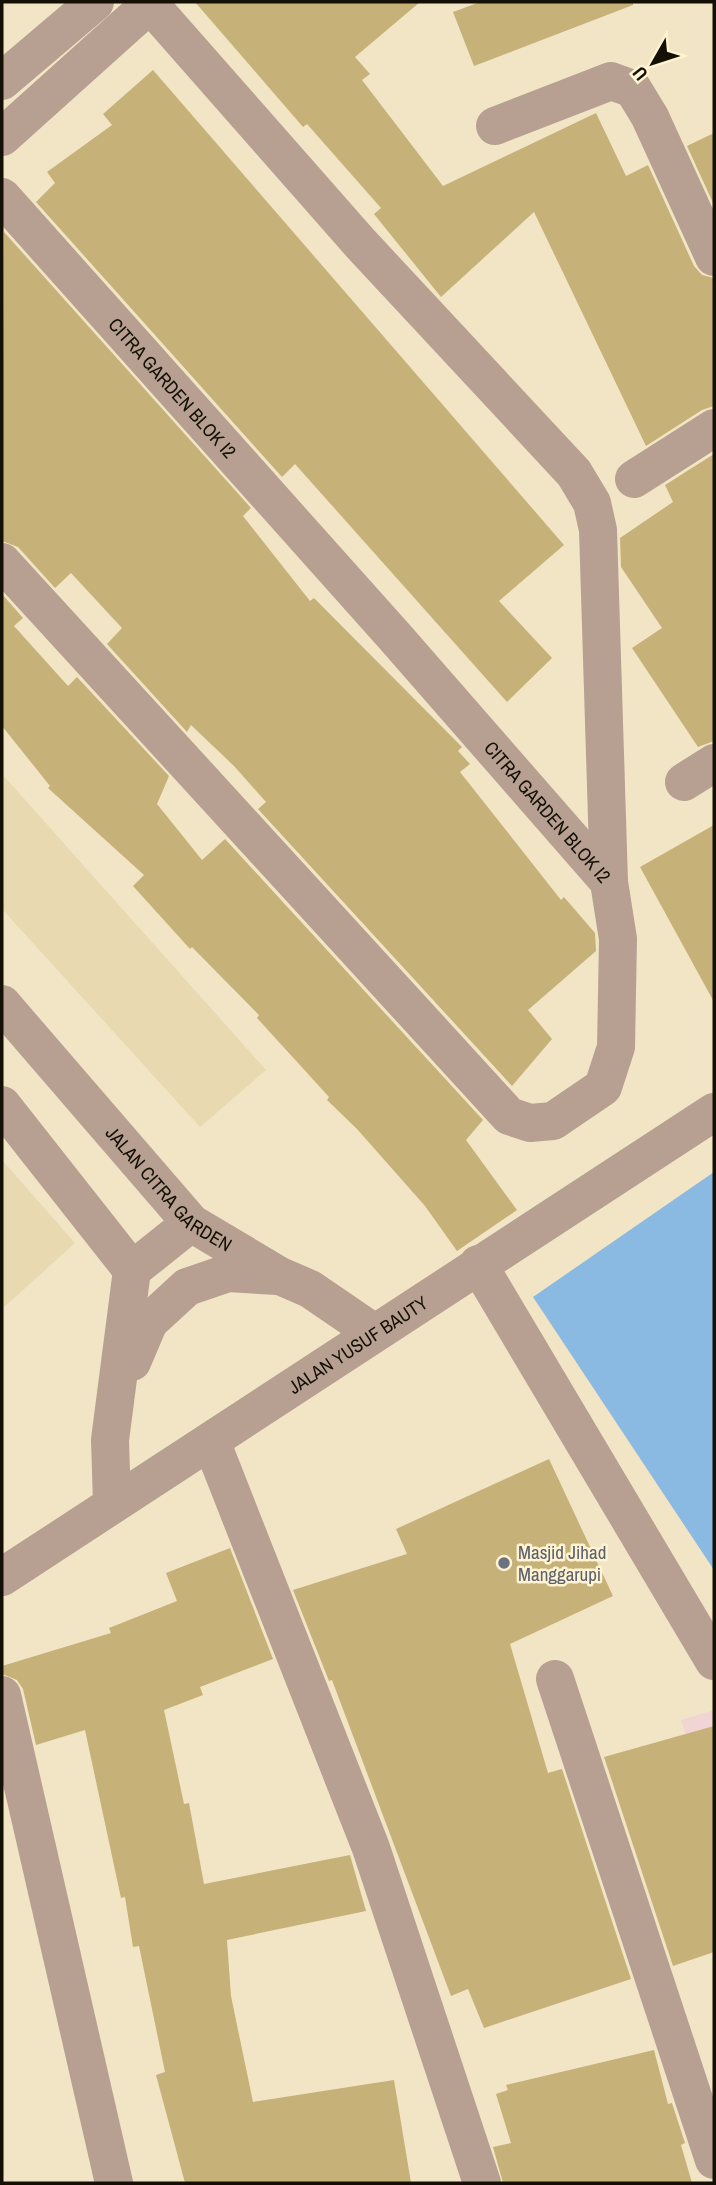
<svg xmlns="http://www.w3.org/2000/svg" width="716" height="2185" font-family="'Archivo Narrow',sans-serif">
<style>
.built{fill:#e8d9b1}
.education{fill:#f0d5d4}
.water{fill:#8ab9e2}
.building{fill:#c6b179}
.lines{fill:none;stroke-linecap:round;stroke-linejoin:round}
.minor{stroke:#b7a091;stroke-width:38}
.tertiary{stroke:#b7a091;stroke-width:38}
.worship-dot{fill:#6b7280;stroke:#fff3d2;stroke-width:2.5}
.labels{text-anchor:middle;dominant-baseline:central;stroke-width:5;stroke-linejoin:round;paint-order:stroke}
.street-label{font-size:19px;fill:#141005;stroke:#fff3d2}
.worship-label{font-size:19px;fill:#5b616d;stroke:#fff3d2;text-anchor:start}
</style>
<rect width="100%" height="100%" fill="#f2e5c5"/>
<g class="built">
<path d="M2,774L266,1070L200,1127L2,909Z"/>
<path d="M2,1160L75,1243L2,1309Z"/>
</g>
<path class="education" d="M714,1710V1818L681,1720Z"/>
<path class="water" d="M714,1172V1570L533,1297Z"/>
<g class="building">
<path d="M195,2H420L355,57L370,74L362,80L443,186L596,113L626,176L648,165L694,266L702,275L714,278V406L702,410L646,446L534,212L441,297L374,214L381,208L307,124L303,127Z"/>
<path d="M480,2H633V5L474,66L453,12Z"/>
<path d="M153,70L564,545L499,601L552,658L507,702L295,464L282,477L36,202L55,183L47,172L112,125L103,114Z"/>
<path d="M714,133V205L687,146Z"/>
<path d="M4,232L251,508L243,516L310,601L314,598L462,747L458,751L470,764L460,772L561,900L564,897L595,933L596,951L528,1010L552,1039L512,1086L258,809L266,802L234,766L191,725L187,732L107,644L122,628L71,573L55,588L18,547L2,541Z"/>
<path d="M714,454V741L698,747L632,648L662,628L621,567L620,538L673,502L665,485Z"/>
<path d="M2,594L23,618L14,626L68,686L77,677L169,776L157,804L202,860L225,839L483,1120L466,1140L517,1210L457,1251L425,1206L357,1129L327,1100L329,1097L257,1018L259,1015L192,947L190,949L133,886L144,875L48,788L50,786L2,726Z"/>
<path d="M714,825V1002L640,867Z"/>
<path d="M549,1459L613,1596L510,1644L548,1773L562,1769L631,1979L484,2028L468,1989L451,1996L332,1680L329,1681L293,1590L407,1554L396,1529Z"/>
<path d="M230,1548L273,1659L200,1687L203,1695L164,1710L184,1804L189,1803L204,1884L350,1855L366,1911L227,1940L231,1996L253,2102L394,2080L411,2183H185L156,2075L165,2072L139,1946L133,1947L125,1897L121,1898L85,1730L36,1745L23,1689L17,1680L2,1674V1666L111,1633L109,1628L177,1601L166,1573Z"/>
<path d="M714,1726V1952L673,1966L604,1757Z"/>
<path d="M654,2050L668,2104L672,2103L685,2143L681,2145L692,2183H503L493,2147L511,2143L496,2094L508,2090L506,2085Z"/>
</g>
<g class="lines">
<g class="minor">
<path d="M148,2L360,243L574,473L592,503L598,530L609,882"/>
<path d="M2,81L95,2"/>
<path d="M495,126L611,81L633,89L650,117L714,257"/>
<path d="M2,137L150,4"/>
<path id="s1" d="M2,197L395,637L609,882L618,939L616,1047L603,1087L553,1121L530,1123L509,1116L2,562"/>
<path d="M634,479L714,428"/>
<path d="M684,782L714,763"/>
<path id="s2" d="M2,1004L191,1223L280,1276L310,1289L373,1332"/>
<path d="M2,1105L132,1270L110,1440L112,1503"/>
<path d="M478,1264L714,1661"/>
<path d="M132,1270L191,1223"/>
<path d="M132,1362L149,1322L187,1287L228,1273L277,1276"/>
<path d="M211,1441L371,1848L482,2183"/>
<path d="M555,1679L714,2160"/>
<path d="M2,1695L114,2183"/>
</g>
<path class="tertiary" id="s3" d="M2,1577L714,1112"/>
</g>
<circle class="worship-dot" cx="504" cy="1563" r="7"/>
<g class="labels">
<g class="street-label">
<text stroke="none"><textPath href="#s1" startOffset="256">CITRA GARDEN BLOK I2</textPath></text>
<text stroke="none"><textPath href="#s1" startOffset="822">CITRA GARDEN BLOK I2</textPath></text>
<text stroke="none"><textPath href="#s2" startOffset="250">JALAN CITRA GARDEN</textPath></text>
<text stroke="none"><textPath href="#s3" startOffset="425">JALAN YUSUF BAUTY</textPath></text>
</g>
<g class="worship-label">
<text x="518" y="1552">Masjid Jihad<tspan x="518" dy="22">Manggarupi</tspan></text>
</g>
</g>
<rect width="716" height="2185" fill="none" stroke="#141005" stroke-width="7"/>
<g transform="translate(653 63) rotate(231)" stroke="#fff3d2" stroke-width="5" paint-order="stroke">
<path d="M0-5L12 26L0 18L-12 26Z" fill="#141005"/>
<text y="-10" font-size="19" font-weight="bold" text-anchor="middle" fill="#141005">U</text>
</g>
</svg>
